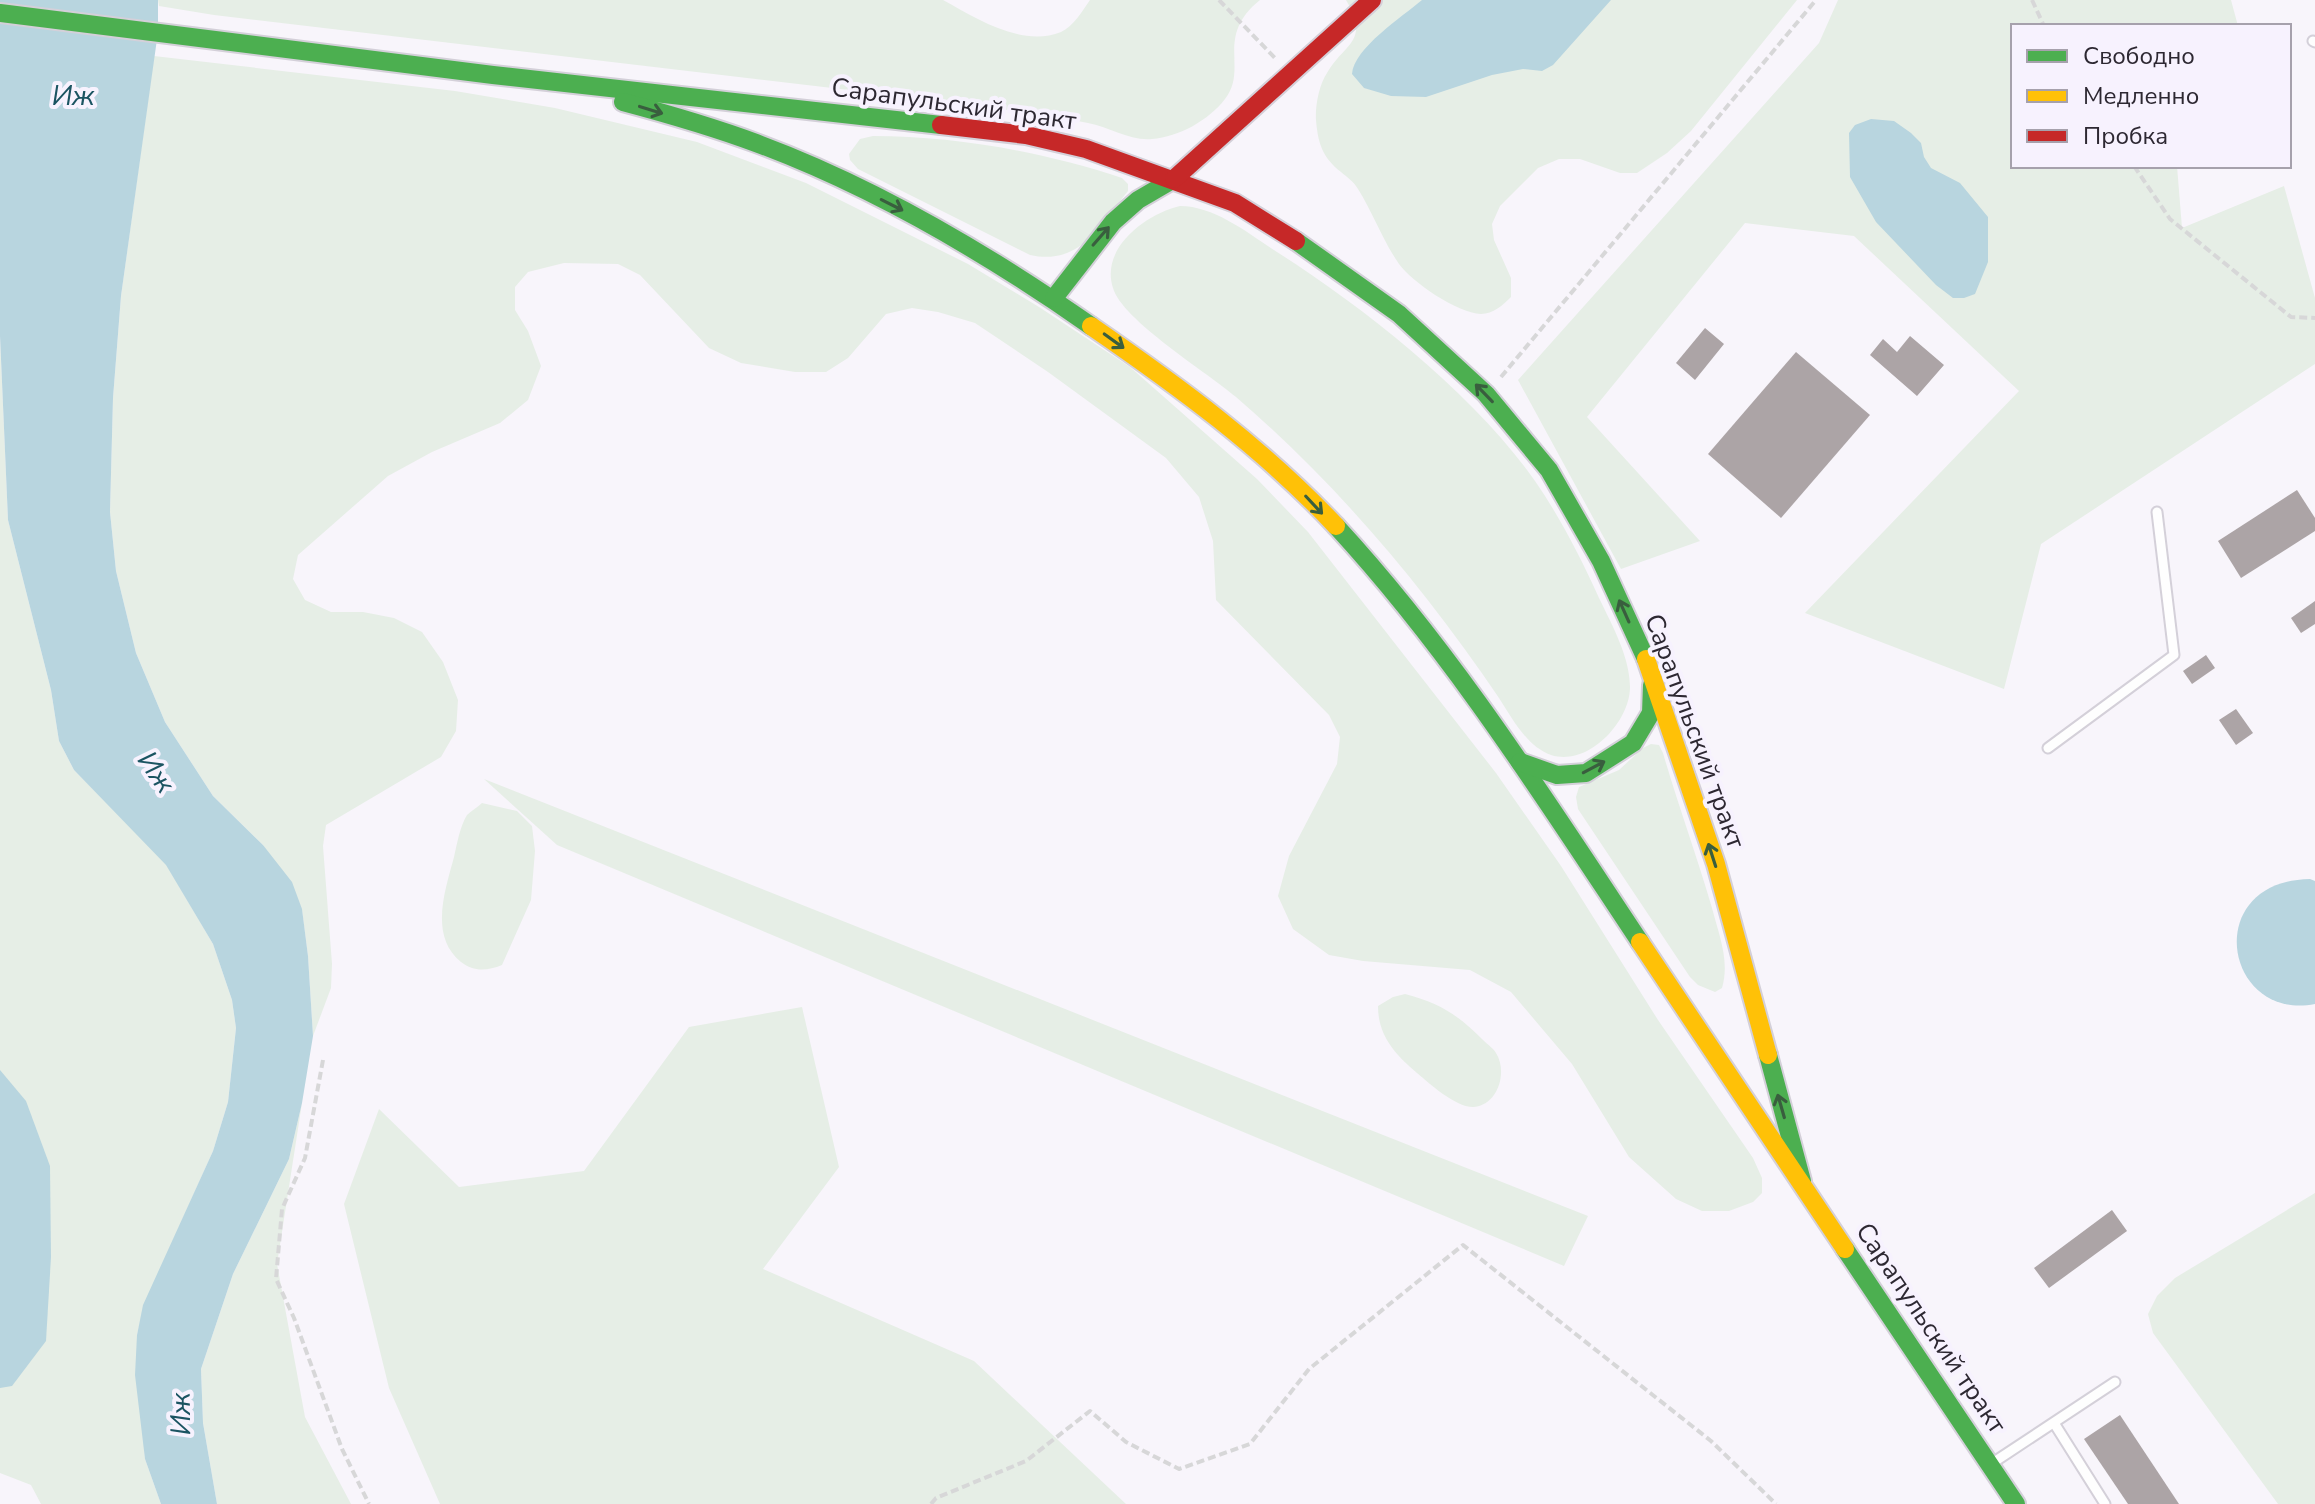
<svg xmlns="http://www.w3.org/2000/svg" width="2315" height="1504" font-family="'Nunito Sans',sans-serif">
<style>
.green{fill:#e6eee6}
.water{fill:#b8d5df}
.building{fill:#aca4a6}
.lines{fill:none;stroke-linecap:round;stroke-linejoin:round}
.lane-casing{stroke:#d4d0d9;stroke-width:13}
.fast-casing{stroke:#d4d0d9;stroke-width:22}
.slow-casing{stroke:#d4d0d9;stroke-width:22}
.jam-casing{stroke:#d4d0d9;stroke-width:22}
.path{stroke:#d7d7d8;stroke-width:4;stroke-dasharray:8 4;stroke-linecap:butt}
.lane{stroke:#fefefe;stroke-width:9}
.fast{stroke:#4caf50;stroke-width:18}
.slow{stroke:#ffc107;stroke-width:18}
.jam{stroke:#c62828;stroke-width:18}
.oneway{stroke:#395e3e}
.labels{text-anchor:middle;dominant-baseline:central;stroke-width:8;stroke-linejoin:round;paint-order:stroke}
.street-label{font-size:26px;fill:#2d2832;stroke:#f7f2fe}
.water-label{font-size:28px;font-style:italic;fill:#1b5462;stroke:#f7f2fe}
</style>
<rect width="100%" height="100%" fill="#f8f5fb"/>
<g class="green">
<path d="M158,0H943C976,18 1022,48 1061,32C1073,27 1083,10 1090,0H1260C1214,37 1249,68 1225,99C1209,120 1179,137 1152,139C1130,141 1109,127 1088,123C1040,113 991,108 943,101L214,15L159,6Z"/>
<path d="M1346,0H1797L1691,131L1667,153L1637,173H1620L1580,159H1559L1538,168L1500,206L1492,224L1494,240L1511,278V297C1503,305 1493,314 1481,314C1457,313 1412,282 1399,264C1383,241 1373,213 1358,189C1354,182 1347,177 1341,172C1322,157 1318,143 1316,120C1315,106 1319,85 1327,73C1344,43 1371,42 1346,0Z"/>
<path d="M1838,0H2231L2238,26H2013V166H2177L2182,228L2284,186L2315,298V364L2041,544L2004,689L1805,613L2019,391L1854,236L1745,223L1587,417L1700,541L1621,569L1518,380L1819,43Z"/>
<path d="M154,56L455,91L555,108L697,142L806,183L968,264L1039,307L1130,367L1257,479L1308,532L1496,773L1561,866L1658,1020L1753,1158L1762,1178V1193L1753,1202L1729,1211H1702L1676,1199L1629,1157L1572,1064L1511,992L1470,970L1363,961L1329,955L1293,929L1278,896L1289,856L1337,764L1340,737L1329,715L1216,600L1213,541L1199,497L1166,458L1048,372L975,323L938,312L912,308L886,314L848,358L826,372H795L741,363L709,348L640,275L618,264L564,263L528,272L515,287V310L528,331L541,366L528,400L500,423L432,452L388,476L298,555L293,579L305,600L331,612H363L394,618L422,632L443,662L458,700L456,731L441,757L326,825L323,846L332,964L331,988L313,1036L308,956L302,910L263,845L213,796L165,722L136,653L116,571L110,512L113,398L121,296Z"/>
<path d="M873,136C956,136 1044,152 1122,178L1128,184V191C1100,225 1081,266 1030,255L858,169L850,160L849,154L860,139Z"/>
<path d="M1180,206C1215,206 1249,234 1277,252C1365,308 1475,395 1535,481C1560,517 1581,558 1599,598C1612,625 1630,657 1630,687C1630,722 1588,767 1551,755C1527,747 1512,718 1499,698C1424,587 1337,484 1236,397C1208,373 1122,320 1113,288C1100,248 1146,214 1180,206Z"/>
<path d="M0,336L8,520L51,690L59,741L74,770L166,864L213,944L232,1000L236,1028L228,1102L213,1151L144,1305L137,1335L145,1459L161,1504H41L31,1485L0,1473Z"/>
<path d="M1651,744L1659,745L1663,753C1678,805 1697,856 1712,908C1719,935 1730,961 1722,988L1715,992L1698,985L1690,977L1578,809L1576,797L1579,787L1619,770L1643,748Z"/>
<path d="M484,779L1588,1216L1564,1266L557,845Z"/>
<path d="M482,803L517,811L532,826L535,851L531,900L502,965C487,971 474,972 461,962C429,936 445,891 454,857C457,844 460,826 467,815C471,811 478,807 482,803Z"/>
<path d="M1405,994C1440,1003 1458,1015 1483,1040C1487,1044 1494,1049 1496,1053C1508,1072 1498,1105 1474,1107C1456,1108 1429,1083 1417,1073C1395,1054 1378,1036 1378,1006L1393,997Z"/>
<path d="M802,1007L839,1167L763,1269L974,1361L1126,1504H440L389,1388L344,1204L379,1109L459,1187L584,1171L689,1027Z"/>
<path d="M302,1103L277,1264L305,1417L351,1504H217L203,1423L201,1369L233,1274L289,1159Z"/>
<path d="M2315,1193V1504H2278L2153,1333L2148,1314L2157,1296L2175,1278Z"/>
</g>
<g class="water">
<path d="M0,0H158V32L121,296L113,398L110,512L116,571L136,653L165,722L213,796L263,845L292,882L302,909L308,956L313,1036L302,1103L289,1159L233,1274L201,1369L203,1423L217,1504H161L145,1459L135,1375L137,1335L143,1305L213,1151L228,1102L236,1028L232,1000L213,944L166,865L74,770L59,741L51,690L8,520L0,336Z"/>
<path d="M1422,0H1611L1553,65L1542,71L1523,69L1492,75L1426,97L1391,96L1364,88L1352,74C1354,48 1402,17 1422,0Z"/>
<path d="M1871,119L1894,121L1911,133L1921,143L1924,157L1931,168L1960,183L1988,217V262L1975,294L1964,298H1953L1936,285L1876,222L1850,177L1849,133L1855,125Z"/>
<path d="M2310,879L2315,881V1004C2224,1022 2200,881 2310,879Z"/>
<path d="M0,1070L26,1101L50,1166L51,1257L46,1341L12,1386L0,1388Z"/>
</g>
<g class="building">
<path d="M1705,328L1724,344L1695,380L1676,363Z"/>
<path d="M1910,336L1944,365L1917,396L1870,355L1883,339L1897,352Z"/>
<path d="M1796,352L1870,415L1781,518L1708,454Z"/>
<path d="M2297,490L2315,518V531L2241,578L2218,541Z"/>
<path d="M2315,601V624L2301,633L2291,618Z"/>
<path d="M2206,655L2215,668L2192,684L2183,671Z"/>
<path d="M2236,709L2253,733L2236,745L2219,720Z"/>
<path d="M2112,1210L2127,1231L2049,1288L2034,1268Z"/>
<path d="M2120,1415L2179,1504H2128L2084,1439Z"/>
</g>
<g class="lines">
<defs>
<g id="lane">
<path d="M2313,41L2315,42"/>
<path d="M2048,748L2174,655L2157,512"/>
<path d="M2054,1423L2105,1504"/>
<path d="M1994,1462L2115,1382"/>
</g>
<g id="fast">
<path d="M0,13L493,75L941,125"/>
<path d="M623,102C668,114 713,127 756,143C875,187 988,254 1091,326"/>
<path d="M1296,241L1399,314L1486,394L1549,470L1601,561L1646,659"/>
<path d="M1054,298L1113,222L1138,200L1174,179"/>
<path d="M1336,526C1453,653 1545,799 1640,942"/>
<path d="M1520,762L1557,775L1586,773L1633,743L1651,713L1652,685"/>
<path d="M1768,1055L1802,1181"/>
<path d="M1845,1249L2016,1504"/>
</g>
<g id="slow">
<path d="M1091,326C1178,386 1263,448 1336,526"/>
<path d="M1646,659L1716,864L1768,1055"/>
<path d="M1640,942L1845,1249"/>
</g>
<g id="jam">
<path d="M941,125L1026,135L1086,149L1235,203L1296,241"/>
<path d="M1174,179L1372,0"/>
</g>
</defs>
<use href="#lane" class="lane-casing"/>
<use href="#fast" class="fast-casing"/>
<use href="#slow" class="slow-casing"/>
<use href="#jam" class="jam-casing"/>
<g class="path">
<path d="M1219,0L1275,58"/>
<path d="M2032,0L2044,26"/>
<path d="M2134,166L2170,219L2291,317L2315,318"/>
<path d="M1501,377L1816,0"/>
<path d="M323,1060L305,1158L282,1209L276,1279L294,1318L342,1449L369,1504"/>
<path d="M931,1504L936,1498L1026,1461L1090,1411L1126,1442L1179,1469L1250,1444L1309,1369L1463,1245L1711,1441L1776,1504"/>
</g>
<use href="#lane" class="lane"/>
<use href="#fast" class="fast"/>
<use href="#slow" class="slow"/>
<use href="#jam" class="jam"/>
</g>
<defs><path id="oneway-shaft" d="M-6 0H5M1.5-3L5.5 0L1.5 3" fill="none" stroke-width="1.6" stroke-linecap="round" stroke-linejoin="round" transform="scale(2)"/></defs>
<g class="oneway">
<use href="#oneway-shaft" transform="translate(651 110) rotate(17)"/>
<use href="#oneway-shaft" transform="translate(892 205) rotate(27)"/>
<use href="#oneway-shaft" transform="translate(1101 236) rotate(-49)"/>
<use href="#oneway-shaft" transform="translate(1114 341) rotate(36)"/>
<use href="#oneway-shaft" transform="translate(1484 393) rotate(-134)"/>
<use href="#oneway-shaft" transform="translate(1314 505) rotate(47)"/>
<use href="#oneway-shaft" transform="translate(1624 611) rotate(-114)"/>
<use href="#oneway-shaft" transform="translate(1594 767) rotate(-28)"/>
<use href="#oneway-shaft" transform="translate(1712 855) rotate(-108)"/>
<use href="#oneway-shaft" transform="translate(1781 1106) rotate(-106)"/>
</g>
<g class="labels">
<g class="street-label">
<text transform="translate(954 104) rotate(8)">Сарапульский тракт</text>
<text transform="translate(1695 731) rotate(70)">Сарапульский тракт</text>
<text transform="translate(1931 1328) rotate(56)">Сарапульский тракт</text>
</g>
<g class="water-label">
<text x="73" y="96">Иж</text>
<text transform="translate(156 772) rotate(55)">Иж</text>
<text transform="translate(181 1414) rotate(-91)">Иж</text>
</g>
</g>
<rect x="2011" y="24" width="280" height="144" fill="#f7f2fe" stroke="#a6a1ac" stroke-width="2"/>
<rect x="2027" y="50" width="40" height="12" fill="#4caf50" stroke="#a6a1ac" stroke-width="2"/>
<text x="2083" y="64" font-size="24" fill="#2d2832">Свободно</text>
<rect x="2027" y="90" width="40" height="12" fill="#ffc107" stroke="#a6a1ac" stroke-width="2"/>
<text x="2083" y="104" font-size="24" fill="#2d2832">Медленно</text>
<rect x="2027" y="130" width="40" height="12" fill="#c62828" stroke="#a6a1ac" stroke-width="2"/>
<text x="2083" y="144" font-size="24" fill="#2d2832">Пробка</text>
</svg>
